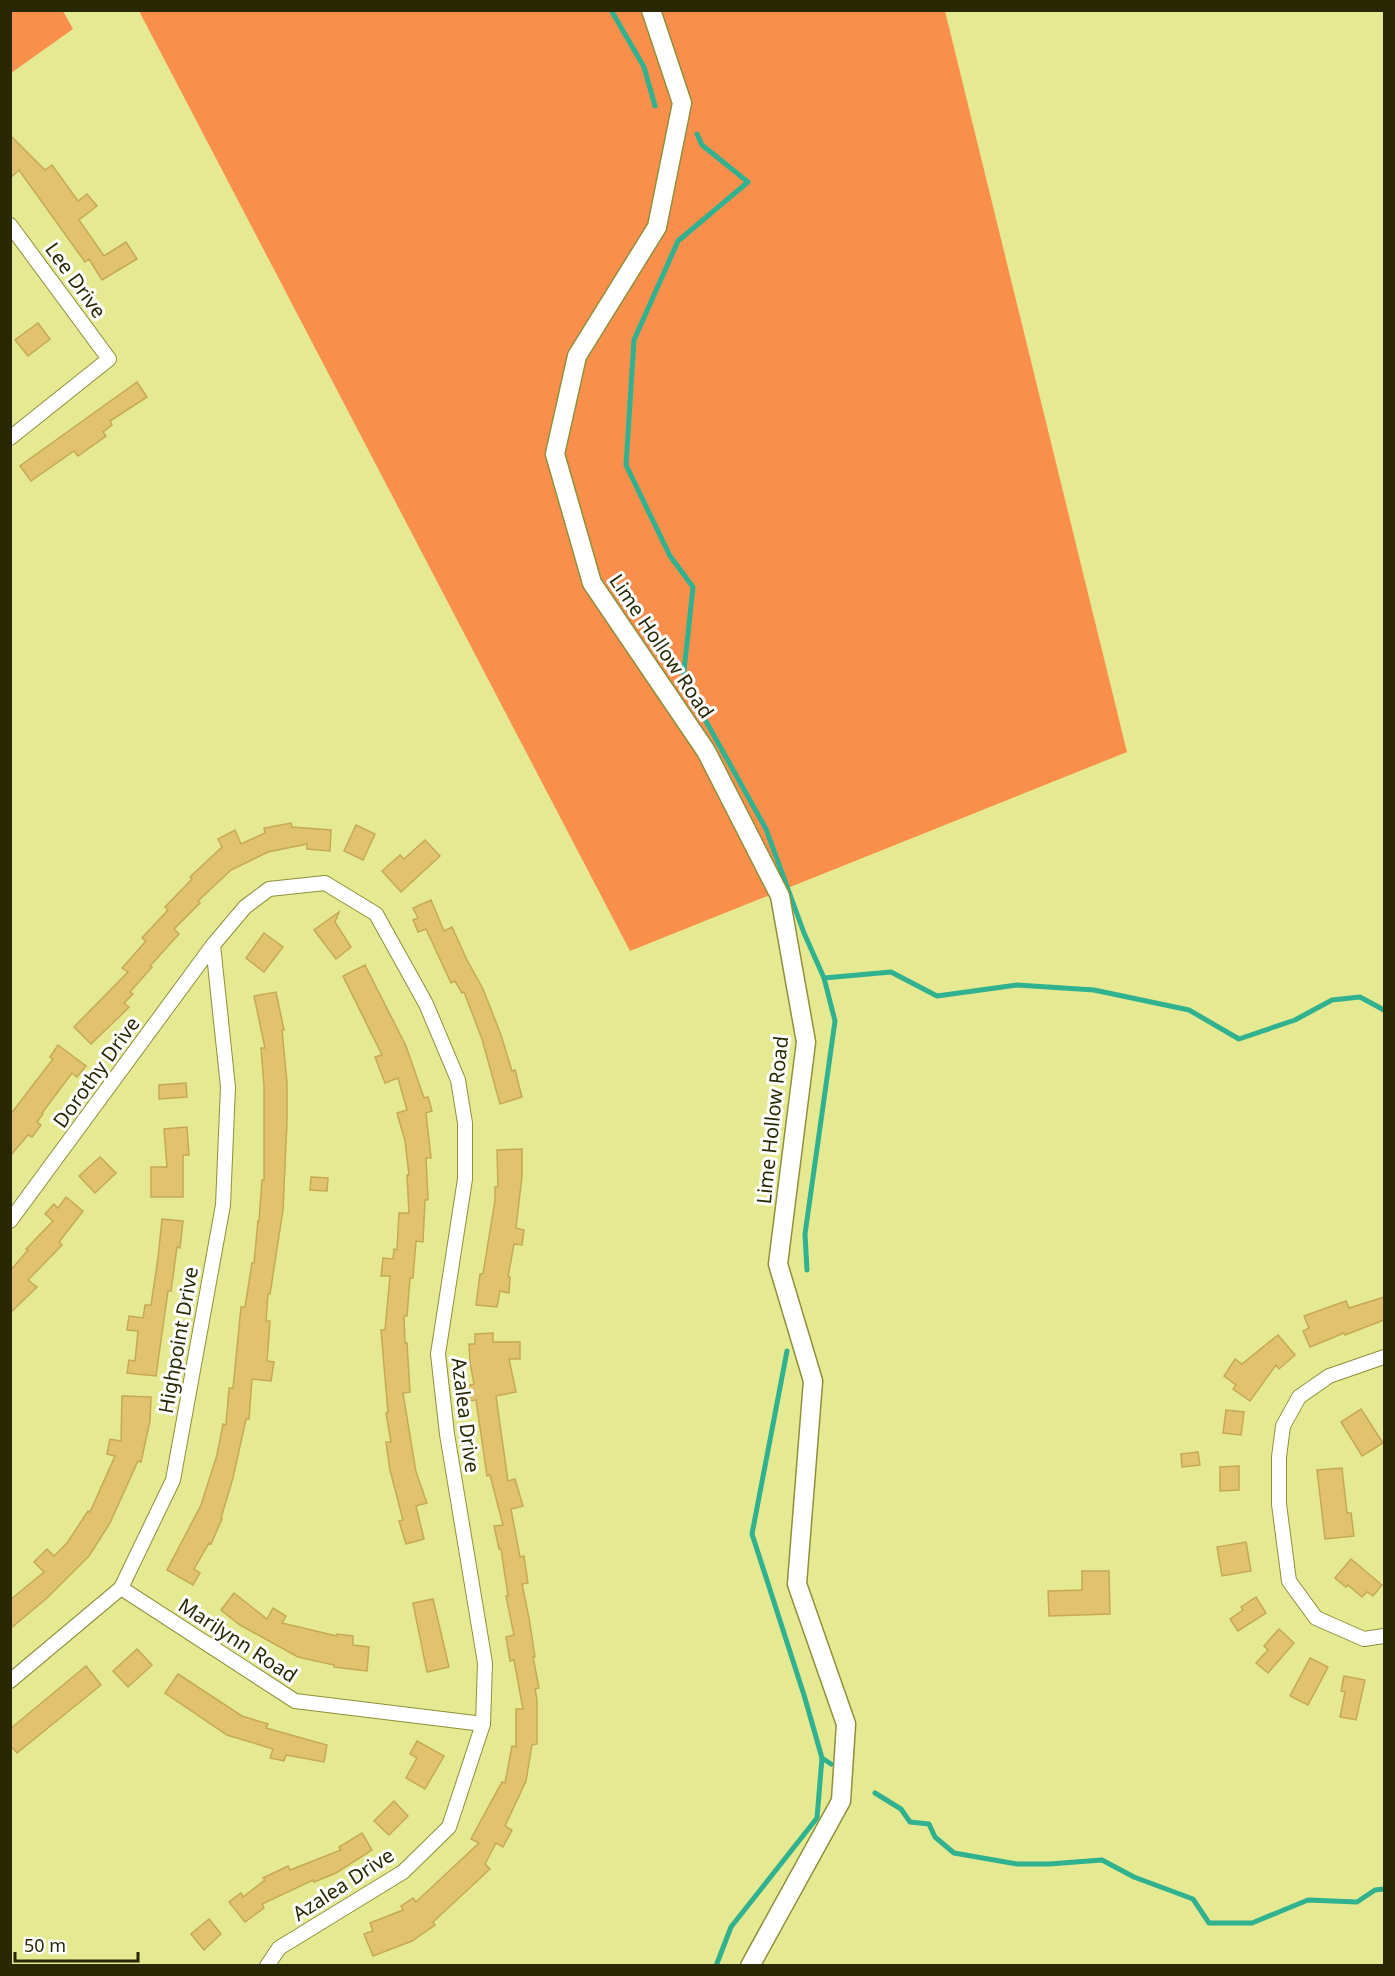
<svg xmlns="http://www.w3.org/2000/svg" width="1395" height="1976" font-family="'Noto Sans',sans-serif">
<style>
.forest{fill:#fa8f4c}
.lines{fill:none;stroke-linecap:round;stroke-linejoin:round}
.stream{stroke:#30b290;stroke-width:5}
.building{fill:#e1c36f;stroke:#c6a955;stroke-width:1.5}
.street-casing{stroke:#8e903a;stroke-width:16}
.secondary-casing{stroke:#8e903a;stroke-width:21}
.street{stroke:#fff;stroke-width:14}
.secondary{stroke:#fff;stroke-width:18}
.labels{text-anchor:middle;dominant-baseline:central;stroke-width:6;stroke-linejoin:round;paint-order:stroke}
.street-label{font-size:20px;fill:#282904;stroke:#fff}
</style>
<rect width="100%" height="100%" fill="#e5e992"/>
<g class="forest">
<path d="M11,10L63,11L73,29L11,73Z"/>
<path d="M139,11H945L1127,752L630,951Z"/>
</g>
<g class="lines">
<g class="stream">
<path d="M611,10L644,67L655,106"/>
<path d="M697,134L702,145L748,182L678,241L634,340L626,465L670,556L693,587L683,680L766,829L804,933L824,978L835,1021L805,1234L807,1270"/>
<path d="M824,978L891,972L937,996L1017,985L1094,990L1189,1010L1239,1039L1295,1020L1332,1000L1360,997L1384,1010"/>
<path d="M822,1758L831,1764"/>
<path d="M875,1793L901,1809L910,1822L929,1824L935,1837L954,1853L1017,1864H1049L1102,1860L1134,1877L1193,1899L1209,1923H1252L1308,1900L1357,1902L1375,1890L1384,1889"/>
<path d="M716,1966L731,1927L817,1818L822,1758L804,1695L752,1534L787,1351"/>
</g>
</g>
<g class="building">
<path d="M10,135L45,170L52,165L78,201L87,194L97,206L79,220L104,256L126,242L137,259L102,280L89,259L85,262L19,170L10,178Z"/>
<path d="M38,323L50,339L28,356L15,340Z"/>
<path d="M137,382L147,397L110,421L112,425L103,432L106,436L78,456L74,451L31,481L20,466Z"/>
<path d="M291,823L292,827L331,830L330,851L307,849V844L268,852L231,870L198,901L200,903L174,929L179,934L150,966L152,967L130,992L133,994L124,1003L129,1007L119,1017L91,1044L74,1027L128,972L122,968L146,941L142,938L168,910L165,907L192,879L190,877L222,847L218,839L235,830L241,844L265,833L264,828Z"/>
<path d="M356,825L375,834L363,860L344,851Z"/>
<path d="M425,840L440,856L401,892L382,871L400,855L404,859Z"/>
<path d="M431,900L444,931L452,927L467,960L483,989L501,1035L512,1071L515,1070L522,1097L500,1104L482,1039L464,992L462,993L455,981L451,983L426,929L418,932L413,920L418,918L413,908Z"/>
<path d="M339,912L335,922L351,947L336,959L314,930Z"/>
<path d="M264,933L283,947L264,972L246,958Z"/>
<path d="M365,965L406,1046L424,1098L428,1097L432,1111L426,1113L431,1158H426L428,1200H425L423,1242L416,1241L413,1278H410L407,1316H404L405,1343H407L410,1392L403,1393L416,1472L427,1503L416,1506L424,1539L406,1544L399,1521L403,1520L390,1470L386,1442H391L386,1413H388L381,1330H385L390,1276H381L383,1258L393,1259L394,1249L397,1250L399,1213H409L407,1175H409L405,1141L397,1113L407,1110L398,1078L385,1083L375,1057L382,1055L343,976Z"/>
<path d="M276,992L284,1030H282L287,1083V1121L283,1210L270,1294H268L266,1321H270L267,1361L274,1362L271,1381L252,1379L249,1419H246L233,1478L221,1518L222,1519L211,1544L209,1543L194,1569L200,1573L193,1585L167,1570L201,1505L217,1455L223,1424L226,1425L229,1388H233L241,1307H245L252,1263H254L258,1221H259L262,1180H264V1087L261,1048H265L254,996Z"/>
<path d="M58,1045L86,1066L77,1077L72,1073L42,1113L43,1114L37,1122L41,1125L32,1137L28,1135L10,1156V1115L53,1059L50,1057Z"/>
<path d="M186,1083L187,1097L159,1099V1085Z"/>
<path d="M187,1127L189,1155H183V1197H151V1167H167L164,1129Z"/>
<path d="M522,1149V1176L516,1228L524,1230L522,1245L514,1244L508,1277H510L509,1293L500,1291L497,1307L476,1305L480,1274H483L495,1200V1187H498L497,1150Z"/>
<path d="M100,1157L116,1173L95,1193L79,1176Z"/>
<path d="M311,1177L328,1178L327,1191L310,1190Z"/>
<path d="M66,1197L83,1211L59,1242L62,1245L28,1280L37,1287L10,1313V1271L28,1250L26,1249L53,1221L45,1214L54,1204L58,1208Z"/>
<path d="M162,1219L183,1221L180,1248L177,1247L171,1291H168L156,1376L127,1373L129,1360L135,1361L138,1331L127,1330L129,1316L143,1318L145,1305H151L158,1258Z"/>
<path d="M1384,1297V1320L1345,1335L1344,1333L1310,1347L1303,1331L1309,1328L1304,1316L1346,1301L1349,1308Z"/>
<path d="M493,1333V1342H520V1359H509L516,1392L496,1396L508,1481L515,1479L523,1506L511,1509L520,1557L524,1556L528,1583L522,1584L529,1618L535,1657H533L539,1688L535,1689L537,1700V1744L532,1745L526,1781L505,1826L512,1830L503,1847L496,1843L485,1864L490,1869L433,1922L435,1925L412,1941L373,1956L364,1934L373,1931L370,1923L403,1910L401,1906L413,1898L416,1902L479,1843L471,1839L502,1782L505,1783L512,1746L516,1747V1709H523L514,1660L510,1661L506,1637L514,1635L506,1596H508L501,1549H499L494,1526L503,1525L490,1475L487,1476L476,1400L470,1401L467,1386L474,1384L470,1363L469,1344H475V1334Z"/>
<path d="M1278,1335L1295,1355L1279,1369L1276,1365L1250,1401L1233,1389L1236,1385L1224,1376L1235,1359L1242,1364Z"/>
<path d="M122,1396L151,1397L150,1421L141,1462L138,1461L110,1523L89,1556L47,1598L10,1629V1600L44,1572L34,1562L47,1549L54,1556L67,1543L88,1511L90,1512L115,1456L107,1454L110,1439L121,1441Z"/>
<path d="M1361,1409L1383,1443L1362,1456L1341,1422Z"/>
<path d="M1226,1410L1244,1412L1241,1435L1223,1433Z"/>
<path d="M1198,1452L1200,1465L1182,1467L1181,1454Z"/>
<path d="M1239,1466V1490L1220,1491V1467Z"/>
<path d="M1342,1468L1347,1513H1351L1354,1536L1325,1539L1317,1470Z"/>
<path d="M1246,1542L1251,1571L1222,1576L1217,1547Z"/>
<path d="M1351,1559L1382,1585L1373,1596L1367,1592L1362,1597L1348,1585L1346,1587L1335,1578Z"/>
<path d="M1082,1571H1109L1110,1614L1049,1616L1048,1591L1082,1590Z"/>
<path d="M234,1593L267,1619L273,1608L286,1616L282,1623L337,1636V1634L353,1636V1645L369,1647L367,1671L334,1667V1665L298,1657L240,1625L221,1610Z"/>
<path d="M1256,1597L1266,1613L1238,1631L1230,1619L1243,1610L1241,1607Z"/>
<path d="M433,1599L449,1667L427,1672L413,1603Z"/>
<path d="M1279,1629L1294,1643L1268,1673L1256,1663L1268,1650L1264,1646Z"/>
<path d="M137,1649L152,1665L128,1687L113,1671Z"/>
<path d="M1310,1658L1328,1667L1308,1705L1290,1696Z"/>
<path d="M86,1666L101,1685L17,1753L10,1745V1729Z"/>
<path d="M178,1674L242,1716L268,1724L266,1728L327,1745L324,1762L286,1755L284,1761L270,1758L273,1749L227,1735L165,1693Z"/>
<path d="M1344,1676L1365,1680L1356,1720L1340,1717L1345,1692L1341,1691Z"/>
<path d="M417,1741L444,1756L425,1789L406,1778L417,1758L410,1754Z"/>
<path d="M394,1801L408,1816L389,1835L374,1821Z"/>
<path d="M362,1833L372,1850L336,1873L314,1882L313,1880L262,1904L264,1908L245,1922L229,1902L241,1893L243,1897L265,1880L263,1878L288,1866L290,1870L341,1850L339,1847Z"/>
<path d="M209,1919L221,1934L204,1950L191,1934Z"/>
</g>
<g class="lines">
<defs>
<g id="street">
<path d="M10,225L109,359L10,438"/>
<path d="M10,1221L213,945L245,907L269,889L325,883L376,914L426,1004L458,1080L465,1123V1179L438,1354L447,1434L485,1663L483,1724L449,1827L403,1872L279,1948L267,1966"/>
<path d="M1384,1357L1329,1376L1299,1397L1283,1426L1279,1457V1504L1289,1581L1316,1618L1364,1639L1384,1636"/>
<path d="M121,1588L295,1701L483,1724"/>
<path d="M10,1681L121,1588L173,1480L223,1205L228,1087L213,945"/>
</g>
<path id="secondary" d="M651,10L682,103L657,227L577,356L555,454L592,583L706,751L780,896L806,1042L778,1264L813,1381L797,1584L846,1724L841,1801L750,1966"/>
</defs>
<use href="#street" class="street-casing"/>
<use href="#secondary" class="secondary-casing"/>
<use href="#street" class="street"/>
<use href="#secondary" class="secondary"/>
</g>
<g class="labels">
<g class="street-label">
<text transform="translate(76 280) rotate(54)">Lee Drive</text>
<text transform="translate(662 646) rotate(56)">Lime Hollow Road</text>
<text transform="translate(96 1072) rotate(-54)">Dorothy Drive</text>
<text transform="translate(772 1120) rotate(-84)">Lime Hollow Road</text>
<text transform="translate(178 1340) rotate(-80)">Highpoint Drive</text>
<text transform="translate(466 1415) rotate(83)">Azalea Drive</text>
<text transform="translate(238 1640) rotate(33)">Marilynn Road</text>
<text transform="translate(343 1884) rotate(-33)">Azalea Drive</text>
</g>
</g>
<rect width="1395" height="1976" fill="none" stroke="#282904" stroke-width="24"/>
<path d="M15 1952v9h123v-9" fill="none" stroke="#282904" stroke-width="3"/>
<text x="24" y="1952" font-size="18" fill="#282904" stroke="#ffffff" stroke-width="4.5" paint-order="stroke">50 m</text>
</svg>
